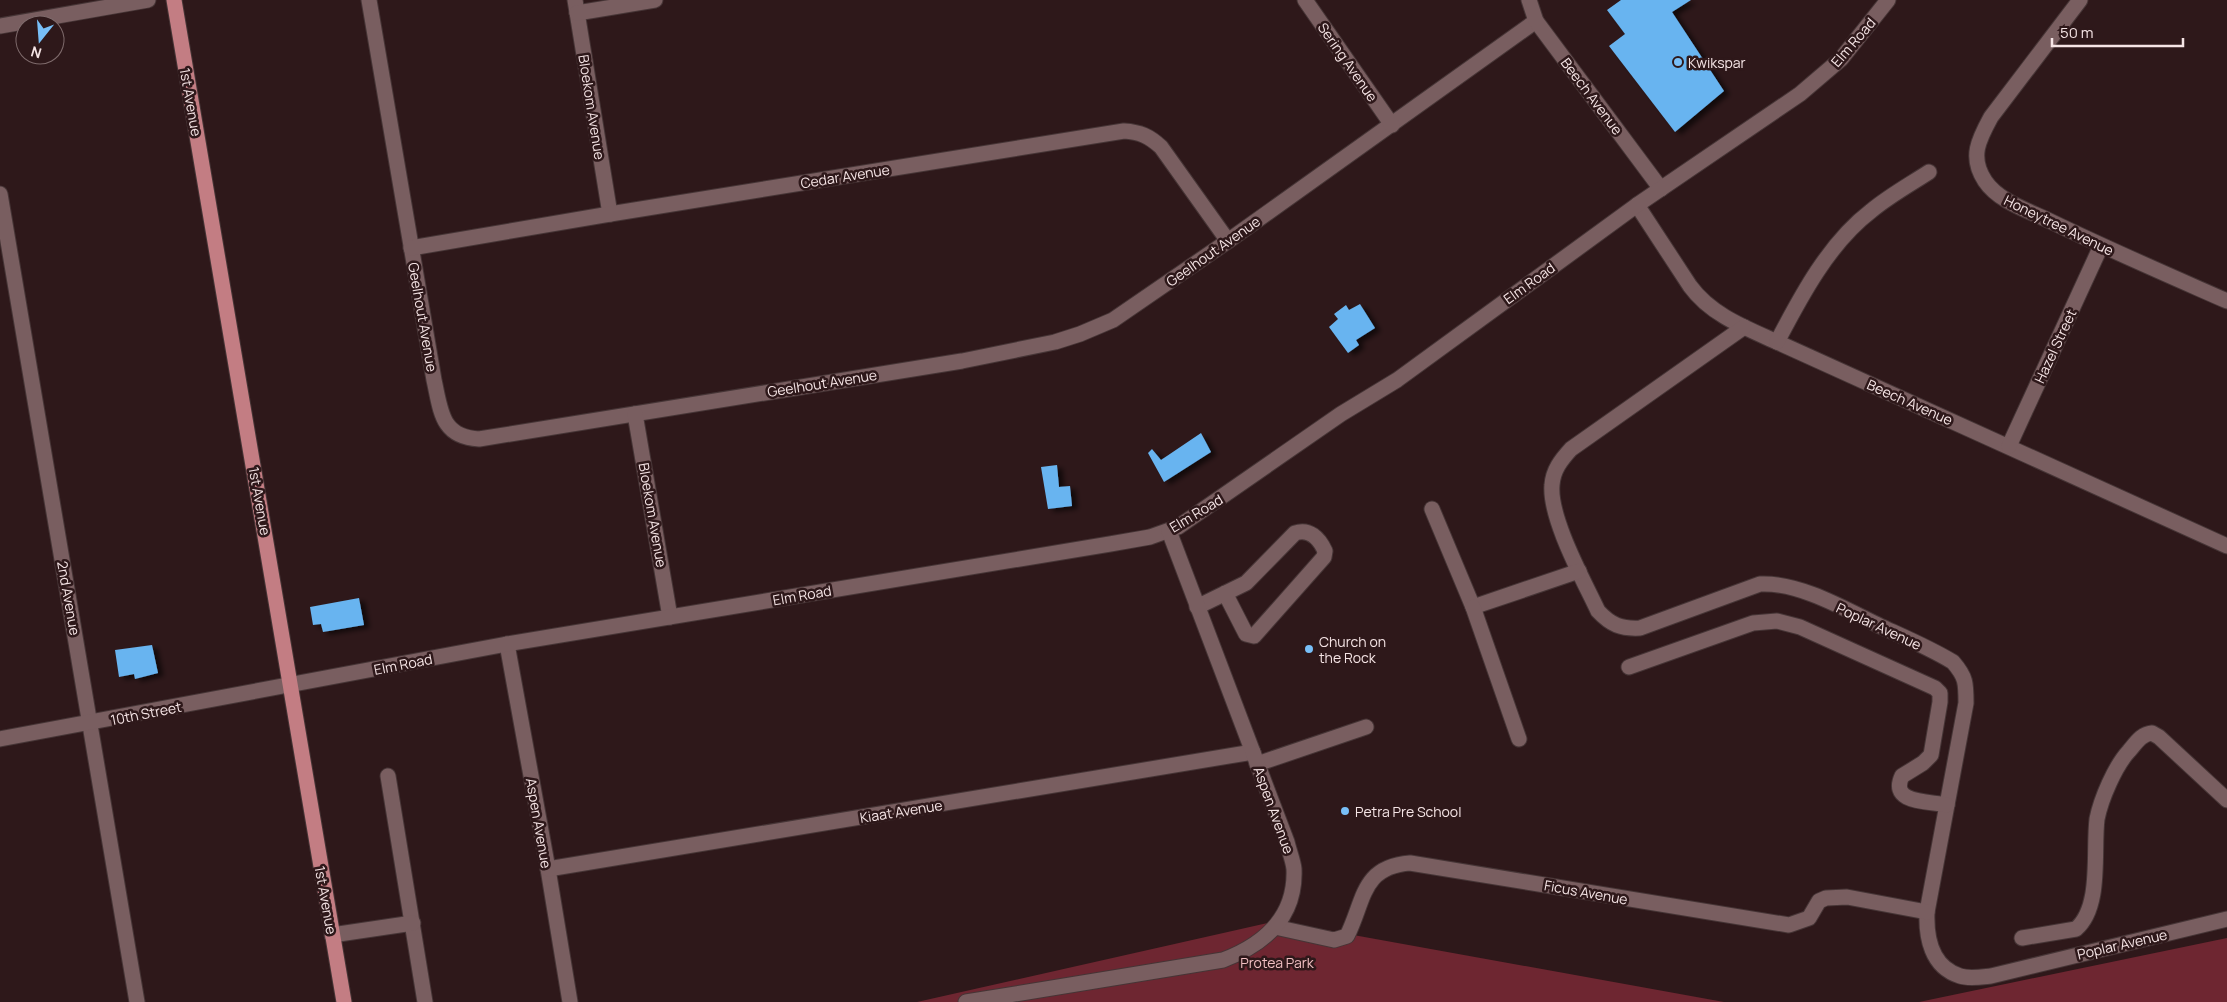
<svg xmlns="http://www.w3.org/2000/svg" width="2227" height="1002" font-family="Manrope,sans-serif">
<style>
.green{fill:#6e2631}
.building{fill:#68b4f0;filter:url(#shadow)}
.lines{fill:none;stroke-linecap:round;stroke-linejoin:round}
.minor-casing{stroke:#463536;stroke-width:17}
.major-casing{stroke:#463536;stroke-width:17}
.minor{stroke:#795e60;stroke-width:15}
.major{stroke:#c37d83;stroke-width:15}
.poi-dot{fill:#78bff8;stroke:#2e181a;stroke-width:2}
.labels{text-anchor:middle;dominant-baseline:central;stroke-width:5;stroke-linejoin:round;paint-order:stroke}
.street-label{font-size:14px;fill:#f5e4e5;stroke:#2e181a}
.poi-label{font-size:14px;fill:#f5e4e5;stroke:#2e181a;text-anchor:start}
.park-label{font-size:14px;fill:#f1bfc2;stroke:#2e181a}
</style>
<defs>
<filter id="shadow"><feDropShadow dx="5.5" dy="3" stdDeviation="2.5" flood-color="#0009"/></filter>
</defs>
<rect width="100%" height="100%" fill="#2e181a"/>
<g class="green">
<path d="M1276,921L1724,1002H917Z"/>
<path d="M2227,938V1002H1919Z"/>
</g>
<g class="building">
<path d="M1621,0H1691L1672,12L1724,91L1675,132L1609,46L1625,34L1607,10Z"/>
<path d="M1360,304L1375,328L1356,340L1359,345L1348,353L1329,327L1338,319L1334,314L1346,305L1349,310Z"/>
<path d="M1201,433L1211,452L1164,482L1148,453L1152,449L1161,460Z"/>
<path d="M1057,465L1059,487L1070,486L1072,506L1048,509L1041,467Z"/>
<path d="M359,598L364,625L323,632L321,624L313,625L310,607Z"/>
<path d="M152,645L158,673L135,679L134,674L119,677L115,650Z"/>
</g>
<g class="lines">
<defs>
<g id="minor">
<path d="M369,0L434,380C441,411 441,437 479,439L962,361L1055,342L1080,334L1113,320L1228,241L1536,21"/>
<path d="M575,0L610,214"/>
<path d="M1305,0L1392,125"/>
<path d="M1529,0L1536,21L1661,189"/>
<path d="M2080,0L1991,117C1979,139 1969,157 1985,181C1999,202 2030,211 2052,222C2110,250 2168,275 2227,301"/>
<path d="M577,13L655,0"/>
<path d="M0,26L148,0"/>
<path d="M0,194L137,1002"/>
<path d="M1637,205L1690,286C1711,315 1746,328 1777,342L2227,546"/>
<path d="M411,248L610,214L1124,131C1140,132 1149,136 1161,147L1228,241"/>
<path d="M1744,327L1571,449C1561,460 1553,470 1552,485C1549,518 1584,581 1598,611C1611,625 1621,629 1640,628L1760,584C1799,582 1845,609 1880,626C1904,637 1930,648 1953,662C1966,677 1966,683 1966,703L1927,912C1926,937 1931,967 1960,976C1969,979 1981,977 1991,976L2227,919"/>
<path d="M1777,342C1801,296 1829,243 1871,211C1889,196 1909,185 1929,172"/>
<path d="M635,414L670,617"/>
<path d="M2009,446L2101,246"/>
<path d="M1432,509L1473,607L1579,571"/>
<path d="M1197,607L1246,583L1295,533C1309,528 1319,538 1325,551L1324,557L1254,636L1246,634L1225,593"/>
<path d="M1473,607L1519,739"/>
<path d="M507,644L548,869L570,1002"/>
<path d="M1629,667L1753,623L1777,621L1800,627L1935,688L1940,693V702L1931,755L1923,763L1902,776C1889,804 1929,801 1947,805"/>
<path d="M0,739L507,644L1110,544L1150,537L1178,527L1341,414L1397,380L1637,205L1800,94L1841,59L1888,0"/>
<path d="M1257,764L1366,727"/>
<path d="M388,776L425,1002"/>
<path d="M548,869L1253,752"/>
<path d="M1275,927L1334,940L1347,936C1365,900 1361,867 1410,863L1789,925L1809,918L1819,901L1826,898L1847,897L1927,912"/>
<path d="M332,935L413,923"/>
<path d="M2022,938L2076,929C2102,907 2093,851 2097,819C2101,799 2115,766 2129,751C2136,743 2141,734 2152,733L2159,737L2227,800"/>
<path d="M966,1002L1223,960C1265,944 1296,917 1294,869C1293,860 1289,851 1287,842L1169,531"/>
</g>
<path id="major" d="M174,0L344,1002"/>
</defs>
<use href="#minor" class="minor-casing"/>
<use href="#major" class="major-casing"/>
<use href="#minor" class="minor"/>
<use href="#major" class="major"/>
</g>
<g class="poi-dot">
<circle cx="1678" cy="62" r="5"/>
<circle cx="1309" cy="649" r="5"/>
<circle cx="1345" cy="811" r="5"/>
</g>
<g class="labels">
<g class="street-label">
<text transform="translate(1853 42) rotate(-49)">Elm Road</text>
<text transform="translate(1348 62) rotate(55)">Sering Avenue</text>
<text transform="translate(1592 96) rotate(53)">Beech Avenue</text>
<text transform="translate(191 102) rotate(80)">1st Avenue</text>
<text transform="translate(592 107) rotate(81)">Bloekom Avenue</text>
<text transform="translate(845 176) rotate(-9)">Cedar Avenue</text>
<text transform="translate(2059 225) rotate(26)">Honeytree Avenue</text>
<text transform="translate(1213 251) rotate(-35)">Geelhout Avenue</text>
<text transform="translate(1529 283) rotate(-36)">Elm Road</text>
<text transform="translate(423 317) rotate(80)">Geelhout Avenue</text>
<text transform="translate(2055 346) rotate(-65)">Hazel Street</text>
<text transform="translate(822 383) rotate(-9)">Geelhout Avenue</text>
<text transform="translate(1910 402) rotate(24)">Beech Avenue</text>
<text transform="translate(260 501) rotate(80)">1st Avenue</text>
<text transform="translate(1196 513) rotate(-31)">Elm Road</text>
<text transform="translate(653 515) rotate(80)">Bloekom Avenue</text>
<text transform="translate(802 595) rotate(-10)">Elm Road</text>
<text transform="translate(69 598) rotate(80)">2nd Avenue</text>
<text transform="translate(1879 626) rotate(25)">Poplar Avenue</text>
<text transform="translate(403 664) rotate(-11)">Elm Road</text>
<text transform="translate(146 713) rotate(-11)">10th Street</text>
<text transform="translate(1274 810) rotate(70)">Aspen Avenue</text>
<text transform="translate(901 811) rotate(-9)">Kiaat Avenue</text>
<text transform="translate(539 823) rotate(80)">Aspen Avenue</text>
<text transform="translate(1586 892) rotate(10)">Ficus Avenue</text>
<text transform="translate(326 900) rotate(80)">1st Avenue</text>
<text transform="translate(2122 944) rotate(-13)">Poplar Avenue</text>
</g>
<g class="poi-label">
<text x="1688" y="62">Kwikspar</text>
<text x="1319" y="641">Church on<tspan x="1319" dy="16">the Rock</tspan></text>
<text x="1355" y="811">Petra Pre School</text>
</g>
<g class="park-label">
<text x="1277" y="962">Protea Park</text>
</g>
</g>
<g transform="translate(40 40) rotate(197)"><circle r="24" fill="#2e181a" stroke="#7e6a6b"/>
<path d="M0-4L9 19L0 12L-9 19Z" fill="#78bff8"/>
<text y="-8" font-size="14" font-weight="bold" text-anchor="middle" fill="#f5e4e5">N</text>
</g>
<path d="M2052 38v8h131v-8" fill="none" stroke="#f5e4e5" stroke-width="2.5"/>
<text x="2060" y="38" font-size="15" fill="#f5e4e5" stroke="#2e181a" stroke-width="4" paint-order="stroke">50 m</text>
</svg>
